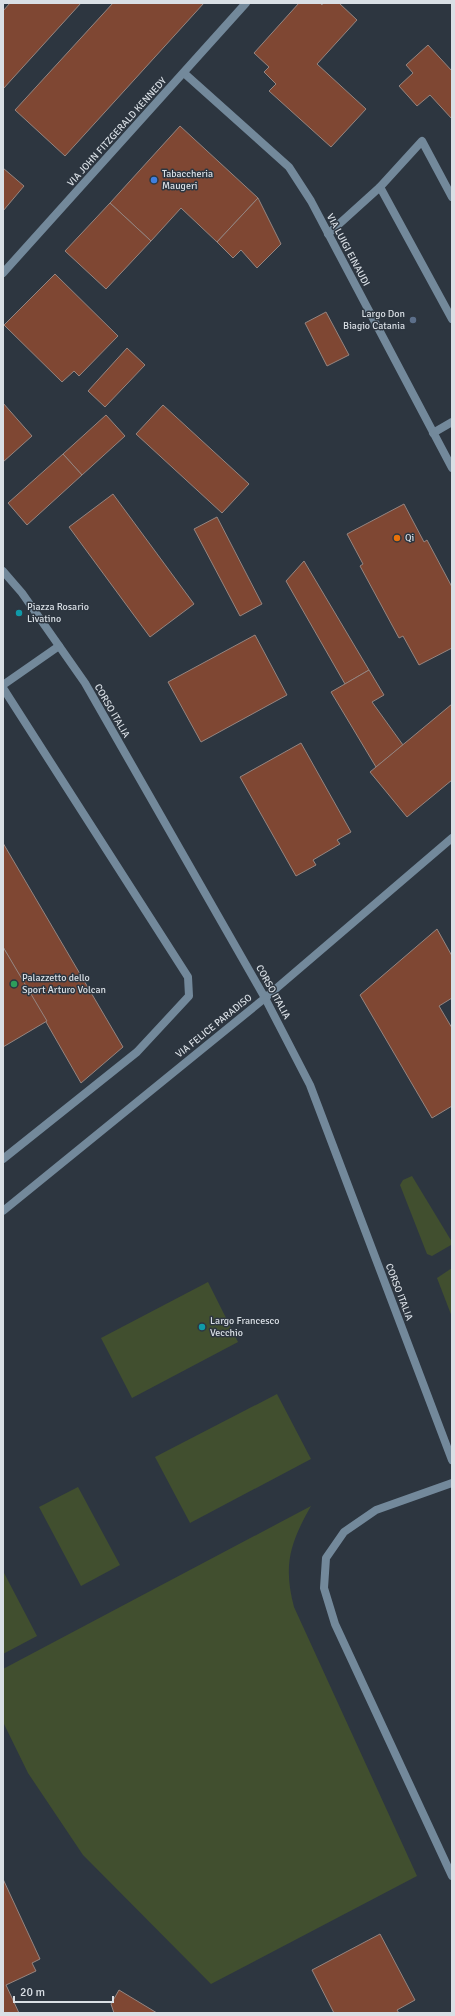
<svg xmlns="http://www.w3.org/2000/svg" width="455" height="2016" font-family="Signika,sans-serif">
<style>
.green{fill:#414f2f}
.building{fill:#7f4733;stroke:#958580}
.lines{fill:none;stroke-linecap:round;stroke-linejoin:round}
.service{stroke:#73899b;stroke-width:8}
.minor{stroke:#73899b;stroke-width:8}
.tertiary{stroke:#73899b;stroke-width:8}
.shop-dot{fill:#3f7fe0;stroke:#2d3640;stroke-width:1.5}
.service-dot{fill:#5c6f8a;stroke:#2d3640;stroke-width:1.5}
.food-dot{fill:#e8710a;stroke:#2d3640;stroke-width:1.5}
.culture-dot{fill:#0f9aa8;stroke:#2d3640;stroke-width:1.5}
.leisure-dot{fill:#2e9e5b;stroke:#2d3640;stroke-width:1.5}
.labels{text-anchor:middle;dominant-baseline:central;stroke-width:3;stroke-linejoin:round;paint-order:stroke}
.street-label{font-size:10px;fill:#d9dfe5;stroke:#2d3640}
.poi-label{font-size:10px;fill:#d9dfe5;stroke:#2d3640;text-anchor:start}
</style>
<rect width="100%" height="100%" fill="#2d3640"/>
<g class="green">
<path d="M412,1176L452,1242L451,1245L432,1256L427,1254L400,1185L403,1180Z"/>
<path d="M452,1268V1317L437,1278Z"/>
<path d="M208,1282L238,1342L132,1398L101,1338Z"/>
<path d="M277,1394L311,1459L190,1523L155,1457Z"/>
<path d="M78,1487L120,1565L81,1586L39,1507Z"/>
<path d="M311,1506C290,1543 283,1565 294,1607L417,1876L211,1984L83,1855L28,1773L3,1722V1669Z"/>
<path d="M3,1571L37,1636L3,1654Z"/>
</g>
<g class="building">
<path d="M10,3H81L3,89V11Z"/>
<path d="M113,3H204L65,156L15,110Z"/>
<path d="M299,3H320L322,5L323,3H339L357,20L317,64L366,109L331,147L269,91L276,84L264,72L269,67L254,53Z"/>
<path d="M428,45L452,71V119L430,95L417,106L399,86L413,73L406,65Z"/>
<path d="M180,126L258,198L217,242L181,208L151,241L110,203Z"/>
<path d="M3,168L24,186L3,211Z"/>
<path d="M258,198L281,244L257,268L241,250L233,258L217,242Z"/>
<path d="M110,203L151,241L106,289L65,251Z"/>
<path d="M55,274L118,336L79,376L74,371L62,382L4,325Z"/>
<path d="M326,312L349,355L327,366L305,323Z"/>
<path d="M127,348L145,365L105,407L88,391Z"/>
<path d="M3,403L32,436L3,462Z"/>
<path d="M163,405L249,484L222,513L136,434Z"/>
<path d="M106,415L125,436L82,475L63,454Z"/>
<path d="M63,454L82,475L27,525L8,503Z"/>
<path d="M113,494L194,604L150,637L69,527Z"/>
<path d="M404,504L424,542L427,540L452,587V648L419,665L403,636L399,638L360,566L363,564L347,534Z"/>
<path d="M217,517L262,604L240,616L194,529Z"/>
<path d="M304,561L369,670L345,684L286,581Z"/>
<path d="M255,635L287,695L201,742L168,682Z"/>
<path d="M369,670L384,695L372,702L403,745L376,767L331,692Z"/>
<path d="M452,704V780L407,817L370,772Z"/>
<path d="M301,743L351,832L337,840L340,844L313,860L316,865L296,876L240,777Z"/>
<path d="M3,843L123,1047L81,1083L3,947Z"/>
<path d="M437,929L452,956V998L439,1006L452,1028V1106L432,1118L360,995Z"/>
<path d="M3,947L47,1021L3,1047Z"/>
<path d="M3,1879L40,1959L32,1963L36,1971L6,1985L19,2013H3Z"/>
<path d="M380,1934L415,2000L397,2010L399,2013H334L312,1970Z"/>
<path d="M119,1990L157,2013H114L111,2004Z"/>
</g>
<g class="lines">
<g class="service">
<path d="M3,685L59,646"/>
<path d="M3,688L188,977L189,996L137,1052L3,1159"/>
</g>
<g class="minor">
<path d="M184,73L289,167L311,201L452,468"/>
<path d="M380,187L452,319"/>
<path d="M328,234L380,187L422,141L452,197"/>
<path d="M3,273L246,3"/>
<path d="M433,433L452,422"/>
<path d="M3,1211L265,998L452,838"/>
<path d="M452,1483L376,1510L344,1532L326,1558L324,1588L335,1624L452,1876"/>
</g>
<path class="tertiary" d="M3,571L22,593L85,683L265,998L310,1085L452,1460"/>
</g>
<circle class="shop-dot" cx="154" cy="180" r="4"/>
<circle class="service-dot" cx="413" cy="320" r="4"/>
<circle class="food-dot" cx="397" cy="538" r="4"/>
<g class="culture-dot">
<circle cx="19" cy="613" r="4"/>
<circle cx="202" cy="1327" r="4"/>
</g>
<circle class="leisure-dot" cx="14" cy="984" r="4"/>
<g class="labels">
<g class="street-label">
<text transform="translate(117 132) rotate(-48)">VIA JOHN FITZGERALD KENNEDY</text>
<text transform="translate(348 250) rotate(62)">VIA LUIGI EINAUDI</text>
<text transform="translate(112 711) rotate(60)">CORSO ITALIA</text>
<text transform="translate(273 992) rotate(61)">CORSO ITALIA</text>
<text transform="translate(214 1026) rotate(-39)">VIA FELICE PARADISO</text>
<text transform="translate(399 1292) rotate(69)">CORSO ITALIA</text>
</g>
<g class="poi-label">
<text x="162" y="174">Tabaccheria<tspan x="162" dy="12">Maugeri</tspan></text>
<text x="405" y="314" text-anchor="end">Largo Don<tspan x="405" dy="12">Biagio Catania</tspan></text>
<text x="405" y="538">Qi</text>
<text x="27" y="607">Piazza Rosario<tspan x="27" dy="12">Livatino</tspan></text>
<text x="22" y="978">Palazzetto dello<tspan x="22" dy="12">Sport Arturo Volcan</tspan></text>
<text x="210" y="1321">Largo Francesco<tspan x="210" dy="12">Vecchio</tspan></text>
</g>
</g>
<rect width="455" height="2016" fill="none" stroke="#d9dfe5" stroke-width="8"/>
<path d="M14 1996v6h99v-6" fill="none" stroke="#d9dfe5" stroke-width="2"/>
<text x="20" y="1996" font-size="12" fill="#d9dfe5" stroke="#2d3640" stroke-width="3" paint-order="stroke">20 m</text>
</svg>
